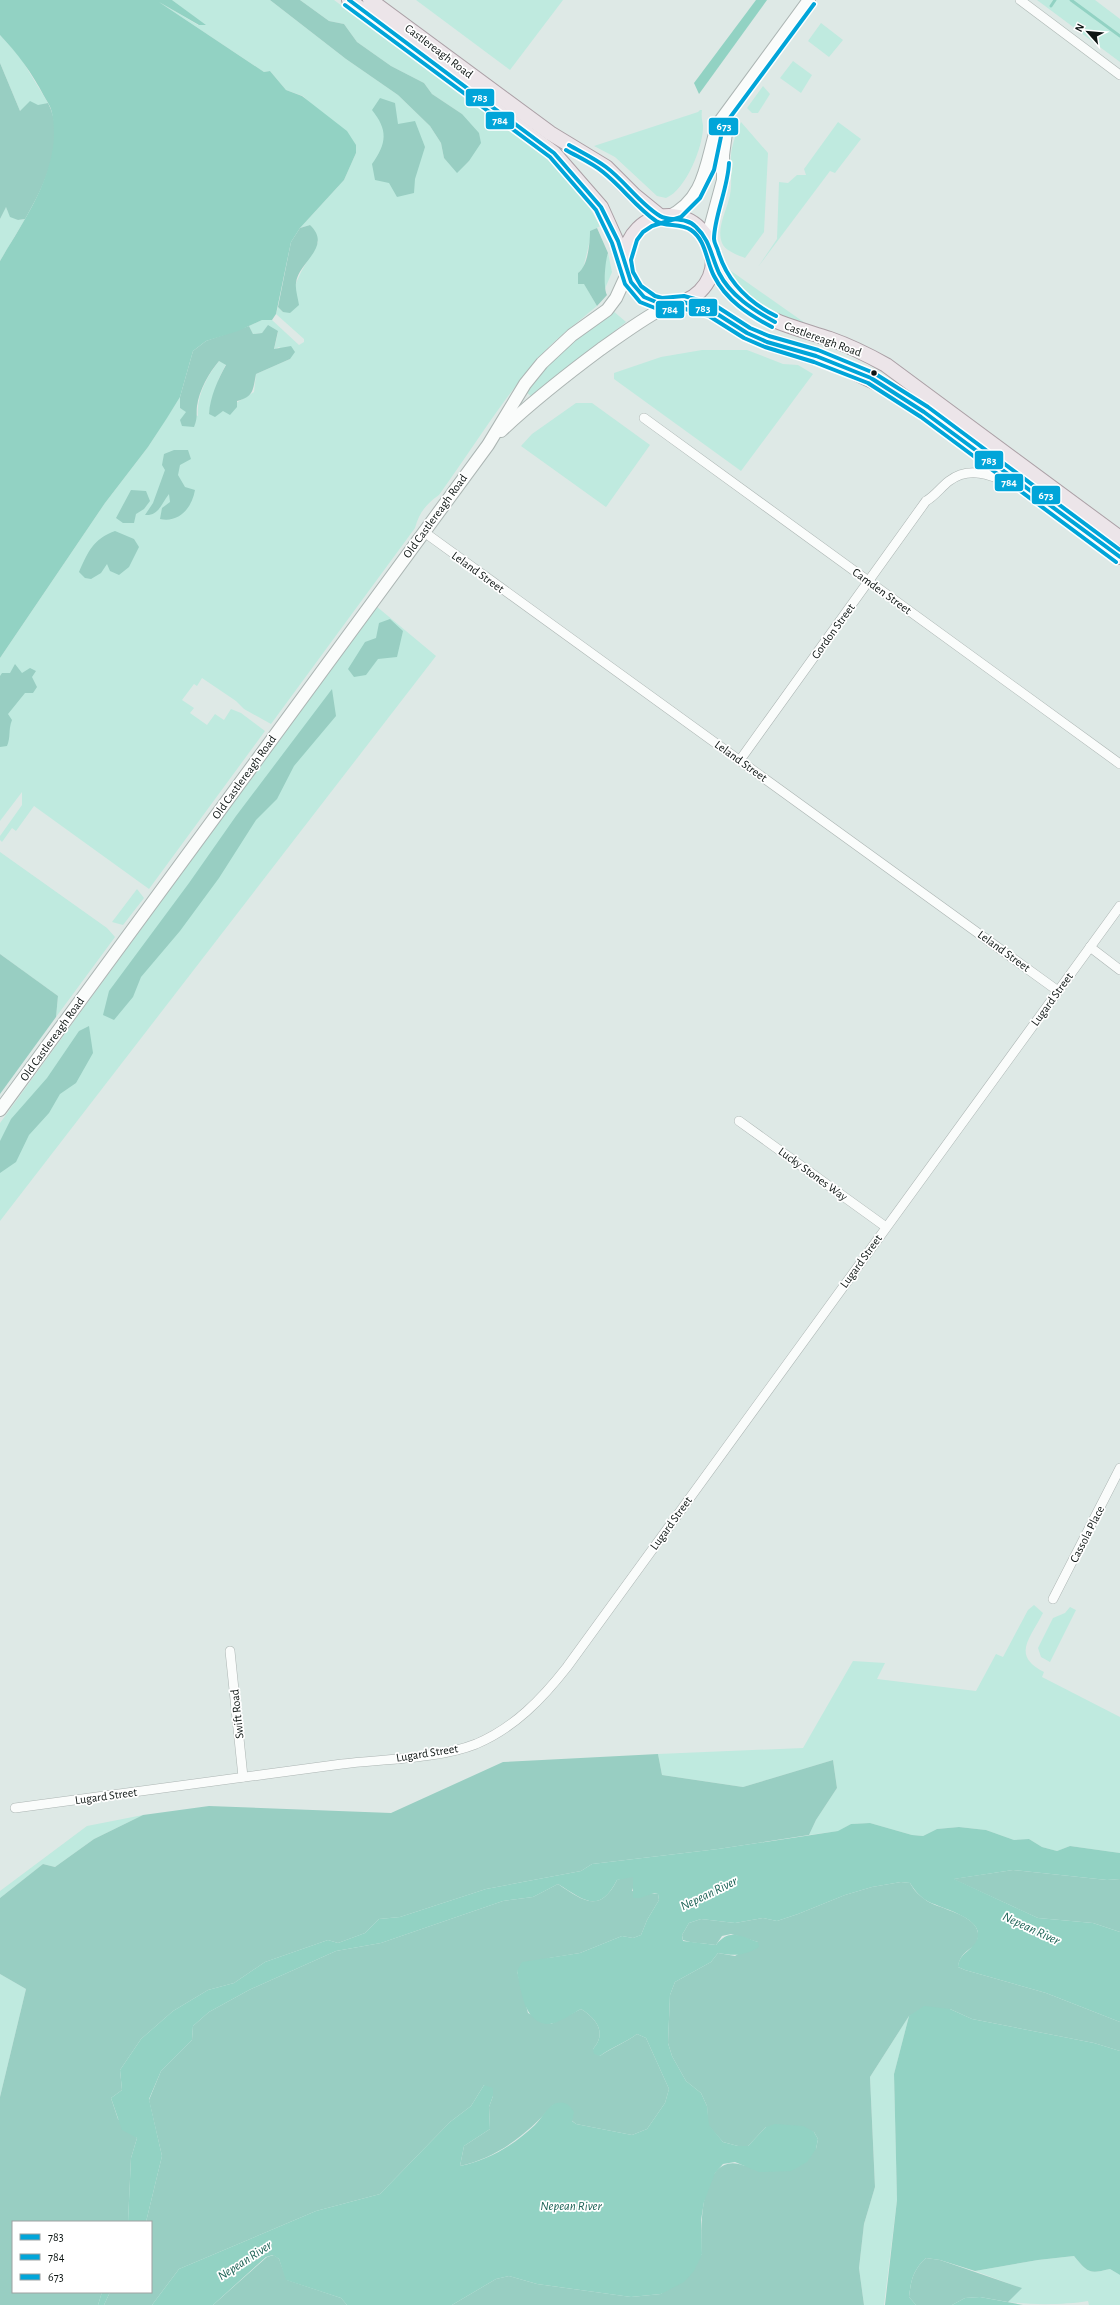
<svg xmlns="http://www.w3.org/2000/svg" width="1120" height="2305" font-family="'Alegreya Sans',sans-serif">
<style>
.green{fill:#bfeadf}
.forest{fill:#98cec2}
.water{fill:#92d2c3}
.lines{fill:none;stroke-linecap:round;stroke-linejoin:round}
.stream{stroke:#92d2c3;stroke-width:3}
.street-casing{stroke:#acb5b3;stroke-width:10}
.secondary-casing{stroke:#acb5b3;stroke-width:14}
.primary-casing{stroke:#aba0a6;stroke-width:16}
.street{stroke:#fafcfb;stroke-width:9}
.secondary{stroke:#fafcfb;stroke-width:12}
.primary{stroke:#ece5e9;stroke-width:14}
.bus-1-casing{stroke:#fff;stroke-width:7}
.bus-2-casing{stroke:#fff;stroke-width:7}
.bus-3-casing{stroke:#fff;stroke-width:7}
.bus-1{stroke:#01a5d9;stroke-width:4}
.bus-2{stroke:#01a5d9;stroke-width:4}
.bus-3{stroke:#01a5d9;stroke-width:4}
.bus-dot{fill:#0d1513;stroke:#fff;stroke-width:1.5}
.labels{text-anchor:middle;dominant-baseline:central;stroke-width:3.5;stroke-linejoin:round;paint-order:stroke}
.street-label{font-size:12px;fill:#0d1513;stroke:#fff}
.water-label{font-size:13px;font-style:italic;fill:#1c6255;stroke:#fff}
.line-badge{stroke:#fff;stroke-width:1.5}
.badge-label{font-size:11px;text-anchor:middle;font-weight:bold;fill:#fff}
</style>
<rect width="100%" height="100%" fill="#dee9e6"/>
<g class="green">
<path d="M156,0L198,25H205L172,0H270L346,59L398,95L430,126L441,143L444,158L457,172L469,161L462,114L432,94L424,83L391,66L357,42L344,24L329,21L300,0H334L553,162C572,182 587,201 600,226L590,232V240L583,269L578,273L597,306C579,321 560,335 544,352C504,396 474,447 439,495C426,504 419,513 415,528L271,724L244,709L236,701L202,678L197,686L194,684L182,700L194,708L190,713L207,725L215,714L224,720L231,709L241,713L265,731L149,889L34,806L16,831L12,828L2,842L0,840V836L22,805V792L0,821V658L105,503L148,447L180,397V408L198,416C196,397 207,376 219,361L226,364L219,378L209,414L223,411L254,392L256,374L290,359L279,347L274,350L278,332L268,326L262,333L253,334L249,326L262,320H272L299,345L304,342V339L276,314L278,307L283,312L301,272L318,242L310,225L300,228L344,180L356,153L303,96L286,90L270,71L264,72Z"/>
<path d="M416,0H563L510,70Z"/>
<path d="M1037,0H1095L1120,19V62Z"/>
<path d="M821,23L843,40L829,57L808,41Z"/>
<path d="M0,35L20,57L48,103L20,111L0,63Z"/>
<path d="M793,61L812,75L801,93L780,78Z"/>
<path d="M763,86L770,94L758,113H752L747,108Z"/>
<path d="M700,110H702C701,116 702,120 703,125C704,145 686,190 666,198L657,196L615,157L594,146L698,112Z"/>
<path d="M741,122L768,153L764,232L745,258C738,255 725,251 722,243C716,228 727,210 730,195C733,180 729,162 732,148C734,139 737,131 741,122Z"/>
<path d="M838,122L861,139L835,173L830,171L758,267L777,239L779,182L788,183L797,175H806L804,169Z"/>
<path d="M6,206L8,212L18,220L25,219L0,261V219Z"/>
<path d="M608,253L612,272L604,291L605,261Z"/>
<path d="M724,266L805,323C766,314 746,300 724,266Z"/>
<path d="M612,310L626,322L532,397L525,391L553,358Z"/>
<path d="M702,350H747L783,364L798,365L813,374L741,471L614,379V373L661,357Z"/>
<path d="M576,403H592L650,445L606,507L521,446L532,434Z"/>
<path d="M376,606L436,656L0,1221V1123Z"/>
<path d="M0,852L107,928L115,937L56,1017L58,996L0,954Z"/>
<path d="M137,889L144,898L123,925L112,922Z"/>
<path d="M1034,1605L1043,1613C1030,1639 1011,1655 1044,1672L1042,1677L1120,1717V1853L1070,1846L1057,1851L1042,1847L1029,1839L1014,1840L986,1830L959,1827L937,1829L923,1836L912,1835L870,1823L851,1824L839,1831L809,1835L816,1820L837,1788L833,1760L743,1787L662,1775L658,1754L803,1748L853,1661L885,1663L877,1679L976,1691L996,1654L1003,1657L1028,1610Z"/>
<path d="M1070,1607L1076,1610L1050,1662L1041,1657L1038,1648L1053,1618L1065,1613Z"/>
<path d="M143,1815L94,1839L55,1867L43,1864L0,1898V1891L87,1826Z"/>
<path d="M0,1974L26,1989L0,2097Z"/>
<path d="M909,2016L894,2074L897,2200L884,2305H864L859,2268L864,2224L875,2187L870,2077Z"/>
<path d="M1074,2256C1088,2273 1089,2274 1110,2269L1120,2275V2305H1089L1088,2301C1065,2305 1032,2305 1008,2302L1021,2288L975,2271L1038,2260Z"/>
</g>
<g class="forest">
<path d="M270,0H300L329,21L344,24L357,42L391,66L424,83L432,94L462,114L479,133L481,143L469,161L457,173L444,158L441,143L430,126L398,95L346,59Z"/>
<path d="M0,63L20,111L30,101L38,105L48,103C67,140 44,186 25,219L18,220L10,217L6,207L0,219Z"/>
<path d="M380,98L395,103L398,124L415,121L425,147L415,179L414,193L397,197L389,183L375,180L372,164C387,143 388,130 372,110Z"/>
<path d="M310,225C333,247 298,262 296,283C295,289 298,298 299,305L290,313L283,312L278,307L291,242L300,228Z"/>
<path d="M597,228L608,253C605,261 603,288 607,295L597,306L584,284H578V273C588,266 590,243 590,231Z"/>
<path d="M268,325L278,331L274,349L291,346L295,352L290,359L256,374C253,389 254,397 237,401V407L230,415L223,411L215,417L209,414C210,397 218,379 226,365L219,361C209,373 199,390 197,406C196,415 198,417 194,427L182,426L180,420L186,412L180,408V397L193,351L206,341L249,326L253,334L262,333Z"/>
<path d="M174,450H188L191,459L180,465L178,475L185,487L195,490C192,508 179,523 160,519L162,508L170,502L169,494C161,504 159,516 145,515L153,503L165,470L162,465L164,454Z"/>
<path d="M131,490L146,491L150,501L144,509L136,514L134,523H123L116,518Z"/>
<path d="M115,531L134,539L139,547L129,567L119,575L110,571L107,564L101,573L91,579L85,578L79,572C88,552 93,539 115,531Z"/>
<path d="M390,619L403,631L397,657L378,659L366,675L354,677L348,669L365,642L376,638L379,623Z"/>
<path d="M15,664L22,673L30,668L36,671L32,677L37,687L33,693H25L8,714L12,720C8,730 11,737 7,746L0,747V676L2,673H10Z"/>
<path d="M332,689L336,716L294,766L277,799L256,820L219,878L180,931L141,977L133,997L114,1020L103,1015L109,991L189,883L236,816Z"/>
<path d="M0,954L58,996L56,1017L0,1094Z"/>
<path d="M89,1026L93,1053L76,1083L60,1094L49,1113L29,1135L16,1162L0,1173V1141L11,1119L47,1078L79,1031Z"/>
<path d="M658,1754L662,1775L743,1787L833,1760L837,1788L816,1820L809,1835L718,1849L592,1864L581,1871L486,1889L400,1917L379,1919L365,1933L338,1943L328,1940L265,1962L234,1983L208,1990L173,2011L141,2039L120,2070L122,2090L111,2098L118,2119L137,2138L131,2158L128,2222H13V2292H102L98,2305H0V2097L26,1989L0,1974V1898L43,1864L55,1867L94,1839L143,1815L209,1806L391,1813L503,1762Z"/>
<path d="M1013,1870L1107,1880L1120,1879V1932L1093,1923L1038,1918L953,1879Z"/>
<path d="M626,1877H634L635,1882L632,1891L658,1894L659,1900L647,1920L641,1935L633,1938L622,1936L580,1953L549,1958L517,1971L528,2013L551,2024L581,2009C597,2019 607,2033 593,2049L600,2056C613,2047 625,2043 637,2034L646,2038L669,2089L665,2103L647,2129L632,2135L576,2124L553,2105C527,2134 499,2157 460,2166L464,2146L490,2129L489,2107L493,2096L484,2085L471,2106L450,2122L380,2194L316,2211L179,2269L152,2305H104L110,2292H151V2222H146L162,2156L149,2100L161,2071L192,2040L193,2026L209,2012L249,1990L336,1951L381,1943L503,1901L533,1897L558,1884C583,1901 600,1914 617,1880Z"/>
<path d="M901,1882L910,1883C914,1891 920,1896 927,1901C940,1909 976,1915 978,1933C979,1936 977,1941 976,1945C967,1950 959,1956 958,1967L965,1970L1046,1993L1120,2022V2051L1094,2043L972,2019L950,2009L909,2016L870,2077L875,2187L864,2224L859,2268L864,2305H452L496,2279L509,2276L537,2284L631,2297L661,2294L702,2254C700,2227 700,2148 745,2166L816,2149L818,2139L814,2132L766,2127L748,2146H738L723,2142L708,2125L707,2106L701,2093L686,2081L672,2056L668,2043L670,1995L675,1982L711,1962L718,1953L735,1956L758,1942L731,1934L722,1936L716,1945C705,1943 694,1944 683,1940L682,1935L689,1923L701,1919L735,1923L763,1918L777,1921L798,1914L845,1895L872,1887Z"/>
<path d="M274,2255L279,2259L287,2280L341,2298L347,2305H213L267,2257Z"/>
<path d="M926,2258L940,2260L1022,2288L1008,2302L980,2297L965,2298L952,2305H916L909,2297C911,2280 913,2270 926,2258Z"/>
</g>
<g class="water">
<path d="M0,0H172L206,25H199L159,2L264,72L270,71L286,90L302,96L347,131L356,145V153L344,180L300,228L291,242L276,314L272,320H262L238,331L206,341L193,351L180,397L167,418L148,447L105,503L0,658V261C26,217 63,166 52,113C51,107 47,101 44,96C32,73 18,54 0,35Z"/>
<path d="M756,0H767L699,94L694,83Z"/>
<path d="M870,1823L912,1835L923,1836L937,1829L959,1827L986,1830L1014,1840L1029,1839L1042,1847L1057,1851L1070,1846L1120,1853V1879L1107,1880L1013,1870L954,1879L1038,1918L1093,1923L1120,1932V2022L1046,1993L965,1970L958,1967C959,1951 977,1950 978,1935C980,1918 942,1908 929,1902C921,1898 915,1891 910,1883L901,1882L872,1887L845,1895L798,1914L777,1921L763,1918L735,1923L701,1919L689,1923L682,1935L683,1941L716,1945C729,1928 740,1936 758,1942L759,1947C744,1956 735,1956 718,1953L711,1962L675,1982L670,1995L668,2043L672,2056L686,2081L701,2093L707,2106L709,2125L723,2142L738,2146H748L766,2127L775,2124L803,2126L814,2132L818,2139L816,2149L807,2162L791,2171L759,2172L735,2162L723,2164L715,2173L704,2202L701,2220L702,2254L694,2271L684,2282L661,2294L631,2297L537,2284L509,2276L496,2279L452,2305H347L341,2298L286,2280L279,2259L273,2255L266,2257L213,2305H152L179,2269L316,2211L380,2194L450,2122L471,2106L484,2085L493,2088V2096L489,2107L490,2129L464,2146L460,2166C489,2160 514,2145 535,2125C541,2119 547,2108 554,2104C564,2100 569,2104 574,2112L572,2121L576,2124L632,2135L647,2129L665,2103L669,2089L646,2038L637,2034C625,2043 612,2047 600,2056L594,2054L593,2049C607,2033 597,2019 581,2009C573,2013 559,2023 550,2024C524,2025 521,1990 517,1971L522,1962L580,1953L622,1936L633,1938L641,1935L647,1920L659,1900L658,1894L654,1893L640,1898H633V1877L617,1880C599,1915 584,1900 558,1884L533,1897L503,1901L381,1943L336,1951L249,1990L209,2012L193,2026L192,2040L161,2071L149,2099L162,2156L146,2222H128L131,2158L137,2138L122,2130L111,2098L122,2090L120,2070L141,2039L173,2011L208,1990L234,1983L265,1962L328,1940L338,1943L365,1933L379,1919L400,1917L486,1889L581,1871L592,1864L718,1849L838,1831L851,1824Z"/>
<path d="M924,2006L950,2009L972,2019L1094,2043L1120,2051V2275L1110,2269C1089,2274 1088,2273 1074,2256L1038,2260L975,2271L940,2260L926,2258C913,2270 911,2280 909,2297L916,2305H885L897,2200L894,2074L909,2016Z"/>
<path d="M102,2292H110L104,2305H98Z"/>
<path d="M980,2297L1023,2305H952L965,2298Z"/>
</g>
<g class="lines">
<g class="stream">
<path d="M1071,0L1120,36"/>
<path d="M1051,6L1055,0"/>
</g>
<defs>
<g id="street">
<path d="M1020,0L1120,75"/>
<path d="M644,418L1120,764"/>
<path d="M424,532L1058,991"/>
<path d="M740,760L926,501C935,496 941,487 949,481C971,464 995,477 1017,486"/>
<path d="M1090,947L1120,970"/>
<path d="M739,1121L886,1227"/>
<path d="M1053,1599L1120,1468"/>
<path d="M230,1651L243,1777"/>
<path d="M15,1808C124,1794 233,1779 342,1764C383,1759 438,1759 476,1744C514,1728 542,1699 567,1667L1120,906"/>
</g>
<g id="secondary">
<path d="M668,217C707,199 706,159 718,124L809,0"/>
<path d="M707,239L723,180V155L729,111"/>
<path d="M501,431C533,401 566,375 601,349C624,333 646,316 671,304"/>
<path d="M0,1110L488,445L525,384L542,363L572,335L607,310L616,298L627,274"/>
</g>
<g id="primary">
<path d="M349,0L554,153L601,207L625,260"/>
<path d="M370,0L550,133L606,167L634,195L661,217"/>
<circle cx="669" cy="260" r="44"/>
<path d="M712,258C738,316 776,321 830,339C850,346 868,355 886,365L1120,538"/>
<path d="M683,302L711,310L747,333L767,342L830,361L885,387L924,412L1120,557"/>
</g>
</defs>
<use href="#street" class="street-casing"/>
<use href="#secondary" class="secondary-casing"/>
<use href="#primary" class="primary-casing"/>
<use href="#street" class="street"/>
<use href="#secondary" class="secondary"/>
<use href="#primary" class="primary"/>
<defs>
<g id="bus-1">
<path d="M349,0L554,153L601,207L618,241L631,282L644,297L661,304L683,302L711,310L747,333L767,342L816,356L871,378L924,412L1120,557"/>
<path d="M569,145C581,152 594,158 606,167C625,181 639,203 660,216C669,222 686,216 696,227C710,240 711,256 719,273C730,295 753,310 775,322"/>
</g>
<g id="bus-2">
<path d="M345,5L550,157L596,210L612,243L625,284L640,302L660,310L682,308L709,316L744,338L765,347L814,362L868,383L921,417L1116,562"/>
<path d="M566,150C578,157 592,163 603,172C622,187 636,207 656,221C665,227 681,223 691,230C706,240 706,261 714,276C726,300 749,315 772,327"/>
</g>
<g id="bus-3">
<path d="M814,4L723,127L714,170L700,198L681,217L652,226L643,232L637,240L631,260L633,272L641,286L655,296L662,298L684,296L713,304L750,328L769,336L818,350L874,373L928,407L1120,550"/>
<path d="M729,163C728,188 714,217 714,239C714,243 717,247 718,251C727,281 748,302 776,316"/>
</g>
</defs>
<use href="#bus-1" class="bus-1-casing"/>
<use href="#bus-2" class="bus-2-casing"/>
<use href="#bus-3" class="bus-3-casing"/>
<use href="#bus-1" class="bus-1"/>
<use href="#bus-2" class="bus-2"/>
<use href="#bus-3" class="bus-3"/>
</g>
<circle class="bus-dot" cx="874" cy="373" r="3.5"/>
<g class="labels">
<g class="street-label">
<text transform="translate(439 51) rotate(37)">Castlereagh Road</text>
<text transform="translate(823 339) rotate(20)">Castlereagh Road</text>
<text transform="translate(435 516) rotate(-54)">Old Castlereagh Road</text>
<text transform="translate(478 572) rotate(36)">Leland Street</text>
<text transform="translate(882 591) rotate(36)">Camden Street</text>
<text transform="translate(833 631) rotate(-54)">Gordon Street</text>
<text transform="translate(741 761) rotate(36)">Leland Street</text>
<text transform="translate(244 777) rotate(-54)">Old Castlereagh Road</text>
<text transform="translate(1004 951) rotate(36)">Leland Street</text>
<text transform="translate(1052 999) rotate(-54)">Lugard Street</text>
<text transform="translate(52 1039) rotate(-54)">Old Castlereagh Road</text>
<text transform="translate(813 1174) rotate(36)">Lucky Stones Way</text>
<text transform="translate(861 1261) rotate(-54)">Lugard Street</text>
<text transform="translate(671 1523) rotate(-54)">Lugard Street</text>
<text transform="translate(1087 1534) rotate(-63)">Cassola Place</text>
<text transform="translate(237 1714) rotate(-96)">Swift Road</text>
<text transform="translate(427 1753) rotate(-9)">Lugard Street</text>
<text transform="translate(106 1796) rotate(-8)">Lugard Street</text>
</g>
<g class="water-label">
<text transform="translate(709 1894) rotate(-26)">Nepean River</text>
<text transform="translate(1031 1929) rotate(25)">Nepean River</text>
<text x="571" y="2206">Nepean River</text>
<text transform="translate(245 2261) rotate(-33)">Nepean River</text>
</g>
</g>
<g class="line-badge">
<rect x="465" y="88" width="30" height="19" rx="4" fill="#01a5d9"/>
<rect x="485" y="111" width="30" height="19" rx="4" fill="#01a5d9"/>
<rect x="708" y="117" width="31" height="19" rx="4" fill="#01a5d9"/>
<rect x="688" y="298" width="30" height="19" rx="4" fill="#01a5d9"/>
<rect x="655" y="300" width="30" height="19" rx="4" fill="#01a5d9"/>
<rect x="974" y="450" width="30" height="20" rx="4" fill="#01a5d9"/>
<rect x="994" y="473" width="30" height="19" rx="4" fill="#01a5d9"/>
<rect x="1031" y="485" width="30" height="20" rx="4" fill="#01a5d9"/>
</g>
<g class="badge-label">
<text x="480" y="101">783</text>
<text x="500" y="124">784</text>
<text x="724" y="130">673</text>
<text x="703" y="312">783</text>
<text x="670" y="313">784</text>
<text x="989" y="464">783</text>
<text x="1009" y="486">784</text>
<text x="1046" y="499">673</text>
</g>
<rect x="12" y="2221" width="140" height="72" fill="#ffffff" stroke="#9ea1a1"/>
<rect x="20" y="2234" width="20" height="6" fill="#01a5d9" stroke="#9ea1a1"/>
<text x="48" y="2241" font-size="12" fill="#0d1513">783</text>
<rect x="20" y="2254" width="20" height="6" fill="#01a5d9" stroke="#9ea1a1"/>
<text x="48" y="2261" font-size="12" fill="#0d1513">784</text>
<rect x="20" y="2274" width="20" height="6" fill="#01a5d9" stroke="#9ea1a1"/>
<text x="48" y="2281" font-size="12" fill="#0d1513">673</text>
<g transform="translate(1088 32) rotate(297)" stroke="#ffffff" stroke-width="3" paint-order="stroke">
<path d="M0-3L7 15L0 10L-7 15Z" fill="#0d1513"/>
<text y="-6" font-size="11" font-weight="bold" text-anchor="middle" fill="#0d1513">N</text>
</g>
</svg>
